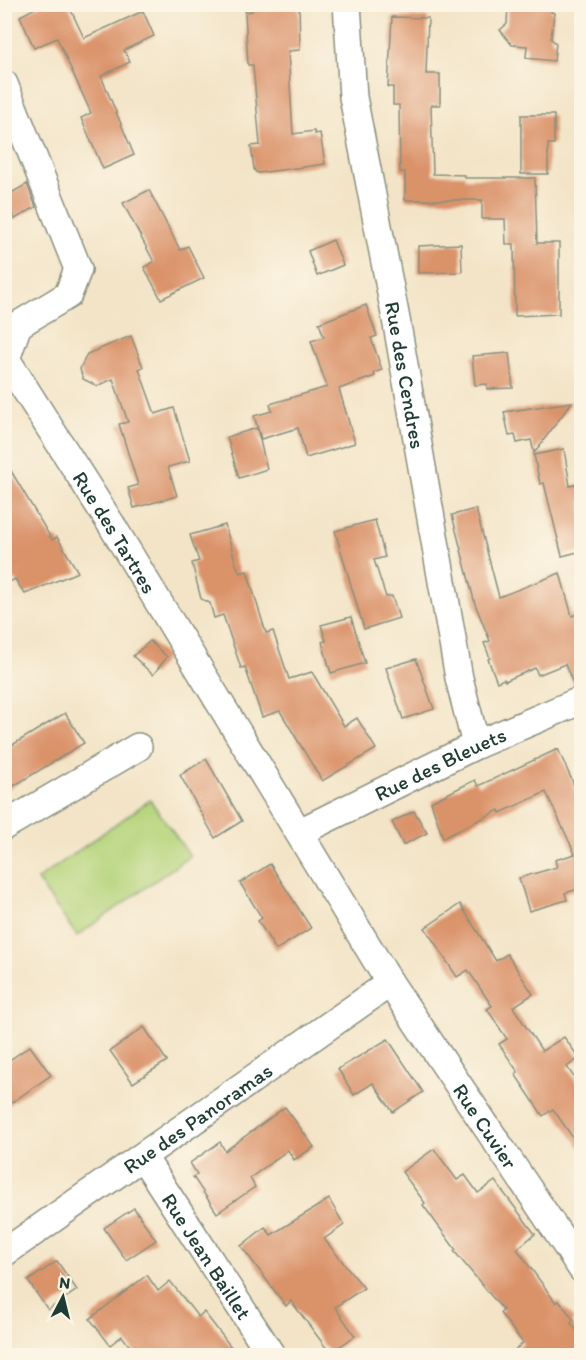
<svg xmlns="http://www.w3.org/2000/svg" width="586" height="1360" font-family="Itim,sans-serif">
<style>
.park{fill:#b5d47c;stroke:#6a8858;stroke-width:1.5}
.building{fill:#da9269}
.lines{fill:none;stroke-linecap:round;stroke-linejoin:round}
.minor-casing{stroke:#89907e;stroke-width:30}
.minor{stroke:#fff;stroke-width:27}
.labels{text-anchor:middle;dominant-baseline:central;stroke-width:5;stroke-linejoin:round;paint-order:stroke}
.street-label{font-size:21px;fill:#1f3d34;stroke:#fcf5e5}
</style>
<rect width="100%" height="100%" fill="#fcf5e5"/>
<filter id="ink" filterUnits="userSpaceOnUse"><feTurbulence type="fractalNoise" baseFrequency=".0167" numOctaves="2"/><feDisplacementMap in="SourceGraphic" scale="12" xChannelSelector="R" yChannelSelector="G"/><feConvolveMatrix kernelMatrix="1 2 1 2 8 2 1 2 1" color-interpolation-filters="sRGB"/></filter>
<filter id="wash" filterUnits="userSpaceOnUse"><feTurbulence type="fractalNoise" baseFrequency=".008" numOctaves="4" result="noise"/><feDisplacementMap in="SourceGraphic" scale="24" xChannelSelector="R" yChannelSelector="G"/><feGaussianBlur stdDeviation="1.35" result="paint"/><feColorMatrix in="noise" values="0 0 0 0 0 0 0 0 0 0 0 0 0 0 0 0 0 1.4 0 .05"/><feComposite in="paint" operator="in"/></filter>
<g filter="url(#wash)">
<rect width="100%" height="100%" fill="#f3e4c7"/>
<path class="park" d="M150,800L190,856L77,936L37,880Z"/>
<g id="blocks">
<g class="building">
<path d="M43,4H68L84,38L143,11L154,36L124,50L130,62L101,76L134,155L103,169L81,118L91,113L57,38L34,48L20,16Z"/>
<path d="M252,4H299L300,50L288,51L293,134L314,131L315,134L320,133L325,164L259,173L256,172L254,169L251,146L260,145L253,65H248L245,12L252,11Z"/>
<path d="M508,4H552L551,12L554,13L551,39L556,43L554,61L526,58L527,46L512,45L500,30L507,24Z"/>
<path d="M392,17L428,18L426,74H440V105H431L433,174L465,175V178H535L537,243H559V314L515,316L514,244H506L505,219H482V200H405V172H400L399,105H393V87H388Z"/>
<path d="M521,115H554V144H548V174H521Z"/>
<path d="M27,184L36,207L15,219L4,201V197Z"/>
<path d="M149,190L180,250L188,246L204,278L161,299L144,267L154,262L123,203Z"/>
<path d="M333,240L343,265L317,276L308,251Z"/>
<path d="M461,244L462,272L418,273V246Z"/>
<path d="M366,305L377,336L371,338L382,370L374,373L375,376L339,389L355,443L306,458L298,428L261,439L254,416L272,411L270,404L327,387L311,341L324,337L319,323Z"/>
<path d="M131,336L143,367L139,369L155,414L174,408L190,461L168,467L177,496L134,508L128,488L138,485L119,424L128,422L113,379L97,386L83,379L80,369L87,354Z"/>
<path d="M509,353L513,388L487,389V384L475,385L472,356Z"/>
<path d="M572,402L534,453L531,440L517,443L515,435L509,436L504,412Z"/>
<path d="M257,428L267,469L239,478L227,437Z"/>
<path d="M564,449L570,486L582,483V551L562,556L544,483L540,484L534,455Z"/>
<path d="M4,459L52,540L57,537L78,572L25,594L15,579L4,585Z"/>
<path d="M476,509L499,597L560,573L572,616L582,612V685L574,686L565,664L538,675L535,668L505,681L504,679L497,682L488,659L490,658L484,643L490,641L475,604L452,515Z"/>
<path d="M375,520L385,557L374,560L386,597L392,596L399,618L364,629L335,531Z"/>
<path d="M225,525L236,564L240,573L247,571L266,633L273,631L289,679L312,672L344,726L357,718L376,749L322,781L280,711L262,717L245,667L241,668L223,615L214,618L210,603L201,599L192,563L199,561L190,535Z"/>
<path d="M351,617L365,663L331,673L322,642L326,641L321,625Z"/>
<path d="M150,641L167,657L153,675L133,656Z"/>
<path d="M416,659L434,709L403,719L386,668Z"/>
<path d="M65,713L84,743L4,792V750Z"/>
<path d="M558,749L582,803V888L565,893L567,900L529,911L519,878L557,867L555,860L575,854L546,792L500,813L499,810L443,838L431,802L475,780L478,786Z"/>
<path d="M206,759L242,821L215,838L180,775Z"/>
<path d="M414,811L427,833L403,845L392,822Z"/>
<path d="M270,864L311,928L276,950L258,921L262,918L240,883Z"/>
<path d="M460,904L496,961L507,954L533,994L513,1007L542,1051L564,1037L579,1058L567,1067L582,1089V1151L553,1109L543,1116L515,1074L518,1072L499,1044L507,1039L487,1009L492,1006L468,970L457,977L425,928Z"/>
<path d="M144,1027L167,1061L133,1083L110,1051Z"/>
<path d="M388,1039L423,1092L393,1112L373,1083L354,1095L338,1069Z"/>
<path d="M30,1046L51,1075L4,1108V1064Z"/>
<path d="M285,1107L314,1147L294,1160L288,1150L250,1178L255,1187L217,1213L193,1177L197,1174L190,1163L220,1142L225,1151Z"/>
<path d="M434,1149L457,1180L465,1175L478,1193L495,1181L535,1234L517,1249L556,1303L559,1301L574,1320L571,1323L582,1337V1356H508L523,1343L500,1313L503,1310L454,1251L456,1250L423,1205L425,1203L402,1172Z"/>
<path d="M329,1199L344,1225L324,1239L364,1288L335,1307L355,1336L330,1353L291,1301L286,1306L241,1246L265,1227L271,1235Z"/>
<path d="M134,1208L156,1240L126,1260L104,1228Z"/>
<path d="M57,1261L77,1290L48,1310L28,1281Z"/>
<path d="M147,1275L158,1291L170,1281L198,1317L204,1312L238,1356H137L122,1336L110,1345L90,1319Z"/>
</g>
</g>
</g>
<g filter="url(#ink)">
<use href="#blocks" fill-opacity="0" stroke="#89907e" stroke-width="1.5"/>
<g class="lines">
<defs>
<g id="minor">
<path id="s1" d="M347,4L353,97L396,319L459,678L476,745"/>
<path id="s2" d="M4,84L78,269L68,295L18,325L6,359L111,524L390,983L582,1269"/>
<path d="M4,826L138,747"/>
<path id="s3" d="M300,832L476,745L582,700"/>
<path id="s4" d="M143,1157L272,1356"/>
<path id="s5" d="M4,1253L390,983"/>
</g>
</defs>
<use href="#minor" class="minor-casing"/>
<use href="#minor" class="minor"/>
</g>
</g>
<g class="labels">
<g class="street-label">
<text stroke="none"><textPath href="#s1" startOffset="376">Rue des Cendres</textPath></text>
<text stroke="none"><textPath href="#s2" startOffset="526">Rue des Tartres</textPath></text>
<text stroke="none"><textPath href="#s3" startOffset="156">Rue des Bleuets</textPath></text>
<text stroke="none"><textPath href="#s5" startOffset="236">Rue des Panoramas</textPath></text>
<text stroke="none"><textPath href="#s2" startOffset="1226">Rue Cuvier</textPath></text>
<text stroke="none"><textPath href="#s4" startOffset="118">Rue Jean Baillet</textPath></text>
</g>
</g>
<rect width="586" height="1360" fill="none" stroke="#fcf5e5" stroke-width="24"/>
<g transform="translate(63 1297) rotate(7)" stroke="#fcf5e5" stroke-width="4.5" paint-order="stroke">
<path d="M0-4.5L10 22L0 15L-10 22Z" fill="#1f3d34"/>
<text y="-9" font-size="16" font-weight="bold" text-anchor="middle" fill="#1f3d34">N</text>
</g>
</svg>
